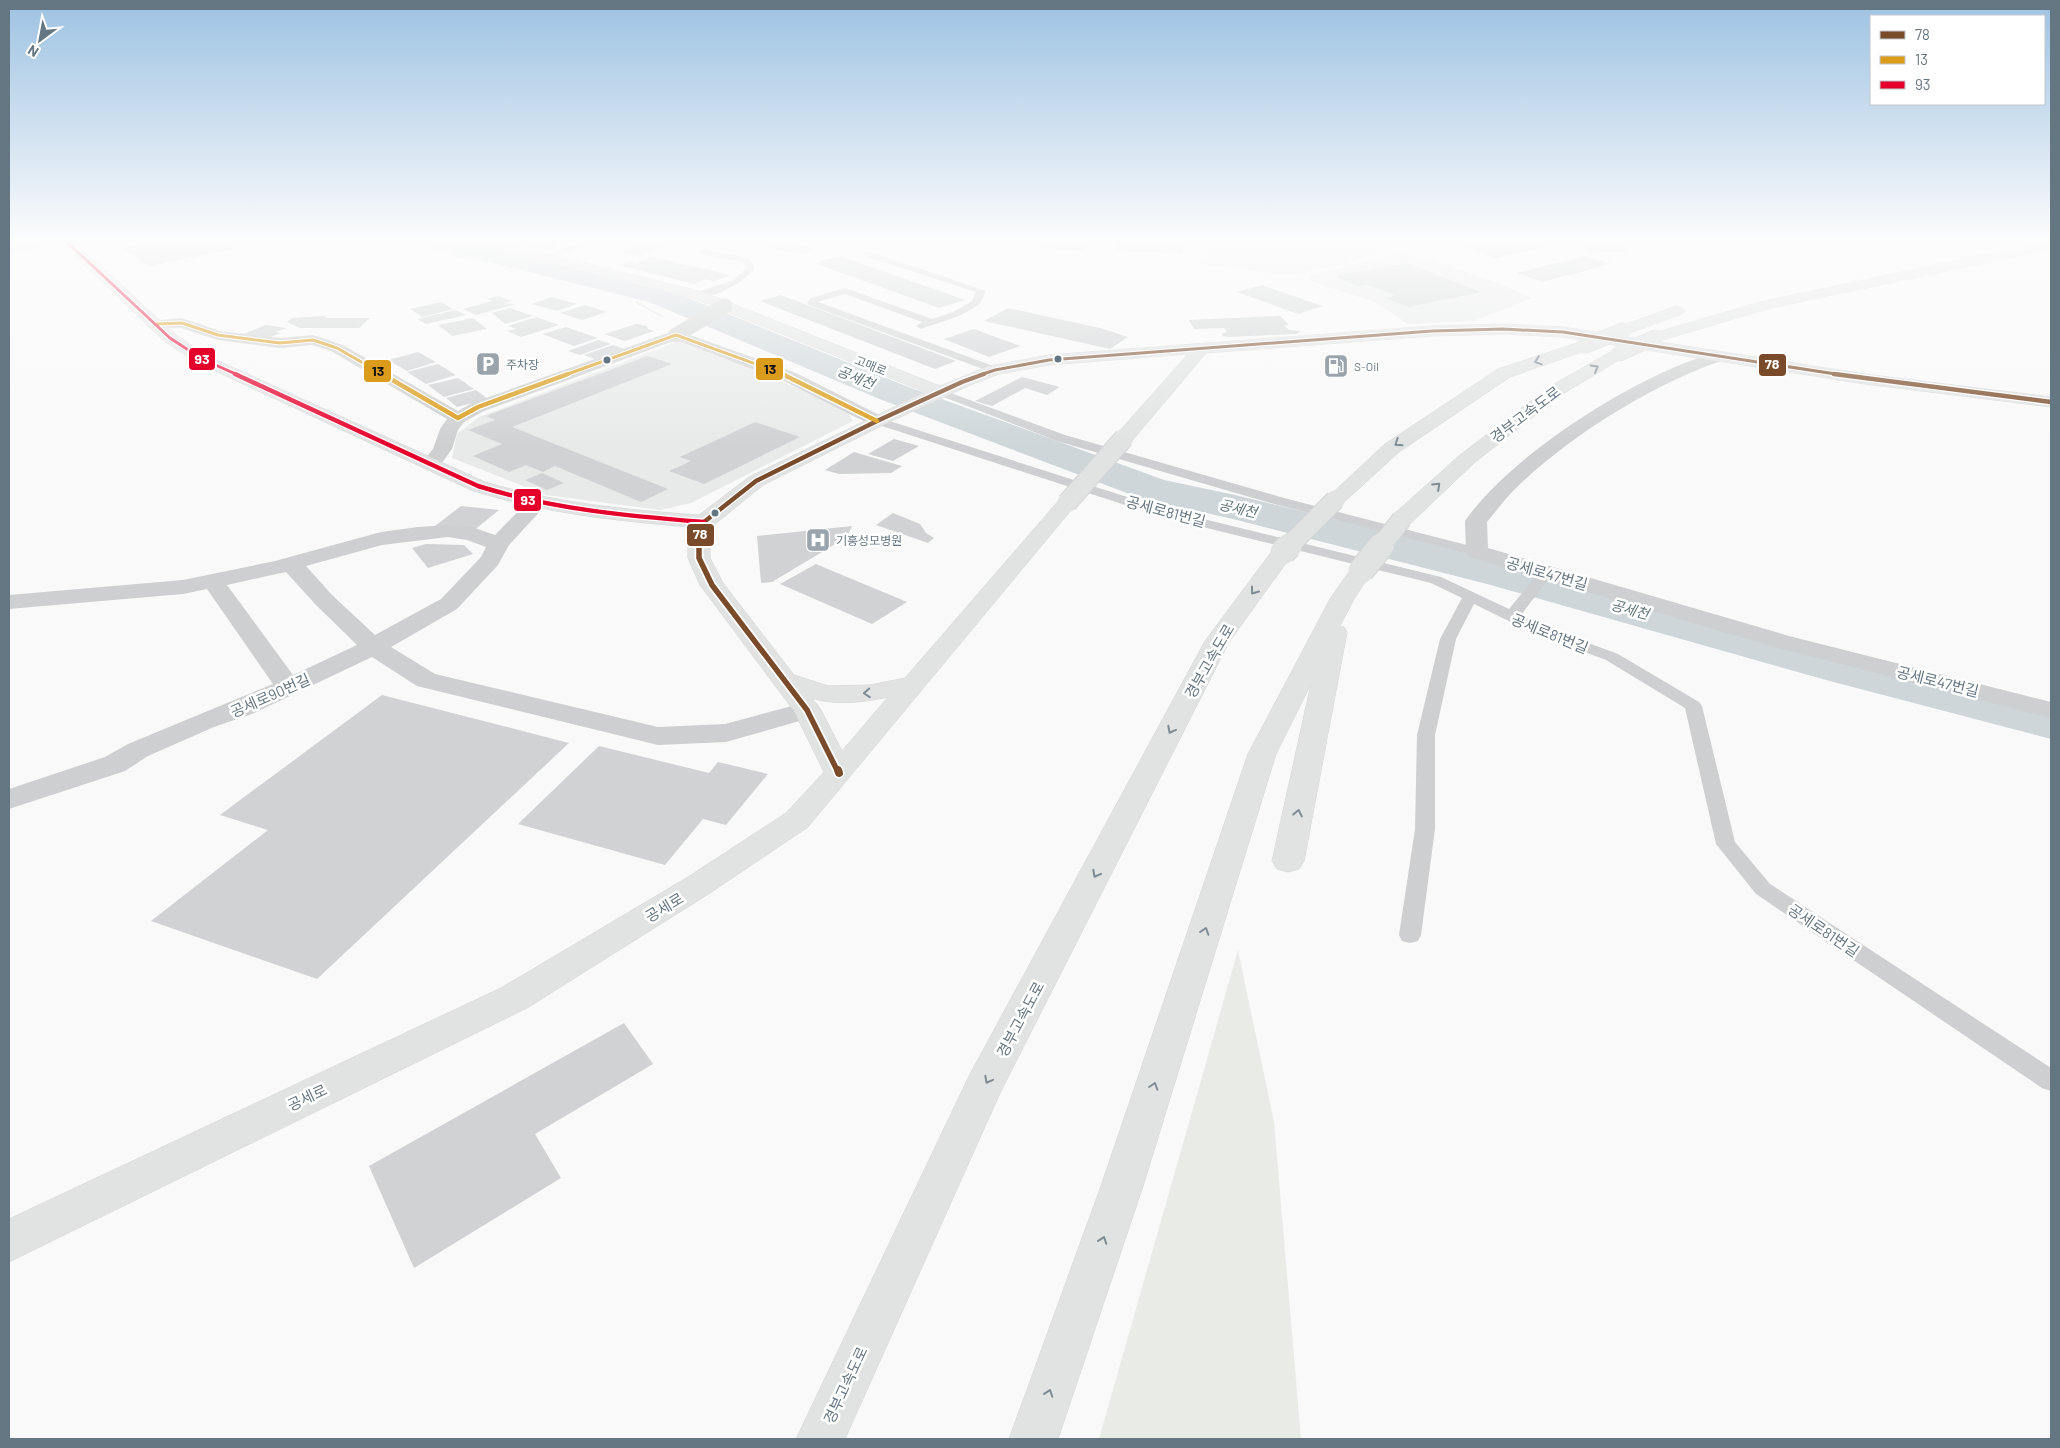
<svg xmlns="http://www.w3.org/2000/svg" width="2060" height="1448" font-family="Barlow,'Noto Sans KR',sans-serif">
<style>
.built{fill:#e8e9e9}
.green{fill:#e8ebe6}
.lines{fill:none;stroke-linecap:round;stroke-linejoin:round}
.river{fill:#ced6d9;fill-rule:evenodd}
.building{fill:#d0d2d3}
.secondary-casing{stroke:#d5d6d7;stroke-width:1}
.highway-casing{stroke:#d5d6d6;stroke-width:1}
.path{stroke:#cbcccd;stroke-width:2;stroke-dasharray:1 1;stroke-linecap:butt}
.lane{fill:#cecfd0;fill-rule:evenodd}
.street{fill:#cecfd0;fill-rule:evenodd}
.secondary{fill:#e1e2e2;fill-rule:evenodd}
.highway{fill:#e1e2e2;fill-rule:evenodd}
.secondary-bridge-casing{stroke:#d5d6d7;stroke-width:21;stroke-linecap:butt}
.highway-bridge-far2-casing{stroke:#d5d6d6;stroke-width:16;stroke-linecap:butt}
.highway-bridge-far1-casing{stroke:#d5d6d6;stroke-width:21;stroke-linecap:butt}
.highway-bridge-casing{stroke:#d5d6d6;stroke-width:27;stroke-linecap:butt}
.street-bridge{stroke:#cecfd0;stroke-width:15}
.secondary-bridge{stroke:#e1e2e2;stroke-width:19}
.highway-bridge-far2{stroke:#e1e2e2;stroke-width:15}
.highway-bridge-far1{stroke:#e1e2e2;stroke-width:19}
.highway-bridge{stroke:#e1e2e2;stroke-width:25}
.bus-1-far3-casing{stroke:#fff;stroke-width:5}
.bus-1-far2-casing{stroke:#fff;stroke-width:7}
.bus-1-far1-casing{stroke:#fff;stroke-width:9}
.bus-1-casing{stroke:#fff;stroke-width:11}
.bus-2-far1-casing{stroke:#fff;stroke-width:5}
.bus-2-casing{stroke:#fff;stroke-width:7}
.bus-3-far1-casing{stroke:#fff;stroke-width:5}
.bus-3-casing{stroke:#fff;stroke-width:7}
.bus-1-far3{stroke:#7a4b2a;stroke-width:3}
.bus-1-far2{stroke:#7a4b2a;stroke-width:4.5}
.bus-1-far1{stroke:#7a4b2a;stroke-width:5.5}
.bus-1{stroke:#7a4b2a;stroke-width:8}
.bus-2-far1{stroke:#da9c1a;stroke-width:3}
.bus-2{stroke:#da9c1a;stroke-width:4.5}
.bus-3-far1{stroke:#e4002b;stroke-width:3}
.bus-3{stroke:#e4002b;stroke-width:4.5}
.oneway{stroke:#7e8c96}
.bus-dot{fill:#657683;stroke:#fff;stroke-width:2}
.labels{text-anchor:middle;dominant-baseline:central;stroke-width:5;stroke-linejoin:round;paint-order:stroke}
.far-poi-label{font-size:12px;fill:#657683;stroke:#fff;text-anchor:start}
.far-street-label{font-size:12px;fill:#657683;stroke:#fff}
.far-water-label{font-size:14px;font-style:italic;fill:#60757c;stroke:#fff}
.street-label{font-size:15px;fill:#657683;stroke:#fff}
.line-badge{stroke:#fff;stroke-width:2}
.badge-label{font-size:14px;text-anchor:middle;font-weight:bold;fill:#fff}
.pale-badge-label{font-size:14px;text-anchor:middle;font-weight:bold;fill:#111}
</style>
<rect width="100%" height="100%" fill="#f9f9f9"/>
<g class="built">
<path d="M1397,252L1426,258L1501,284L1532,298L1474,321L1408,324L1375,302L1310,281L1312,274L1345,267Z"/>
<path d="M679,341L758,371L846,410L853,421L691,503L660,510L546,495L452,458L457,434L479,417Z"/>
</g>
<g class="green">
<path d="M1205,243H1408L1341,265L1288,275L1200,264Z"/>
<path d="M1238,950L1274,1122L1301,1439H1099Z"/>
</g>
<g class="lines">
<path class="river" d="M430,243H475L669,290L906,386L1164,480L1235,495L1519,564L1862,658L2051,707V739L1826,680L1487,584L1233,519L1140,498L882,400L649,302L433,248Z"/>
</g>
<g class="building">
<path d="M151,243H223L233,249L149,266L123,248Z"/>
<path d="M516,243H546L558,246L544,250Z"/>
<path d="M646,243H673V244L638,256L620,252Z"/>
<path d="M748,243H787L815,249L800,255Z"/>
<path d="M1042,243H1087L1084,251L1040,248Z"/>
<path d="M1117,243L1183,244V253L1117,251Z"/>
<path d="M1460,243H1530L1543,247L1496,258L1455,244Z"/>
<path d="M1574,243H1613L1628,251L1592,253Z"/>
<path d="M840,256L965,300L939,308L814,263Z"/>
<path d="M1585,256L1611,264L1542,282L1517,273Z"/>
<path d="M653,257L731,275L714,281L706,279L694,284L618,265L630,261L636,263Z"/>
<path d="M1406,263L1481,292L1408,307L1385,298L1395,295L1368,285L1359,286L1337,278L1339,275Z"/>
<path d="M1262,285L1323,306L1298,314L1237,292Z"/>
<path d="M781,295L956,361L935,369L760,301Z"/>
<path d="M498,296L511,301L503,303L516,304L476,315L463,309L492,301L487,299Z"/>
<path d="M552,297L577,304L557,311L531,304Z"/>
<path d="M441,302L453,309L422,317L410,309Z"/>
<path d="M585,305L607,312L582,320L560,313Z"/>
<path d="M510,308L533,316L505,324L492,313Z"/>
<path d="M1008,308L1100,328L1128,337L1110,349L984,321Z"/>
<path d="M456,310L466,315L426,324L417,319Z"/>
<path d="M326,316L324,318H370L359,328H300L287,322L292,318Z"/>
<path d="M1280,316L1289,325H1284L1289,330L1301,331L1296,334L1229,337L1222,336L1223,333L1227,332L1224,328L1194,329L1189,320Z"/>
<path d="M536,317L559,325L521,337L507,331L516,329L508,326Z"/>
<path d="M473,318L487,329L452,336L438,325Z"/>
<path d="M637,324L647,326L648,329L654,331L625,341L604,334Z"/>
<path d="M266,325L287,328L276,332L281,333L265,339L238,336Z"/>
<path d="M566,327L598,338L574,346L542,334Z"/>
<path d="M974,329L1020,346L989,357L944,339Z"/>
<path d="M598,340L611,344L580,355L568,351Z"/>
<path d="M613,345L624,349L595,359L584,355Z"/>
<path d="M418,352L436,362L407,371L388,360Z"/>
<path d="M648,356L672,364L512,427L668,489L641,502L555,466L543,472L526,465L509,472L473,456L502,444L468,430L495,420L486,416Z"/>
<path d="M438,364L456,375L426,384L407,372Z"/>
<path d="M1022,377L1060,387L1047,395L1025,388L992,406L975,401Z"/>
<path d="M458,378L474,389L444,397L428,385Z"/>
<path d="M476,390L488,399L457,407L446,398Z"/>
<path d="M755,422L800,437L704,484L669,471L691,461L680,457Z"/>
<path d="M894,439L919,446L893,461L868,454Z"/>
<path d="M854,452L902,466L891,473L839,474L825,470Z"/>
<path d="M542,473L564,483L547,490L525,480Z"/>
<path d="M461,506L499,510L473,531L435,526Z"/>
<path d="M893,513L920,524L926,533L934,538L928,543L876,525Z"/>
<path d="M852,526L847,537L772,582L761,583L757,536Z"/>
<path d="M426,544L464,545L473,554L428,568L412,548Z"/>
<path d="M816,564L907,602L872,624L780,584Z"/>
<path d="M382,695L569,743L317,979L151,921L268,830L220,815Z"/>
<path d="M599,746L709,773L718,762L768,774L726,825L703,819L665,865L518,824Z"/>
<path d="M624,1023L653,1064L535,1134L561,1178L414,1268L369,1166Z"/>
</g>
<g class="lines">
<defs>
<g id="secondary">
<path d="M47,243L41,247L9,252V244Z"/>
<path d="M62,243H76L176,335L208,356L485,482C555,503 627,510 699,515L749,477L925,392L693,298L481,246L480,243H504L703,292L940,386L989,366L1049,355L1432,326L1503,324L1563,327L1865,374L2051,397V407L1865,384L1563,337L1503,334L1432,336L1206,353L1131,442L1124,444L1117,442L1115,438L1117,434L1188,354L1049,365L999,374L968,386L883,425L763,485L714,525L710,539V558L723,583L794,675L828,686L870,685L905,678L1060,499L1067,497L1074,499L1077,503L808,827L710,893L527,1008L9,1262V1219L501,988L688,877L786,813L824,772L794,711L700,585L688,558V539L692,527C616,521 543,513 471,490L196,362L164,341ZM888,697L842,751L821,710L812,698C835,706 865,702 888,697Z"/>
</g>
<g id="highway">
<path d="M2041,243H2051V249L1767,309L1656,342L1650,340L1648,337L1650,334L1764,301Z"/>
<path d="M1677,306L1682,308L1685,311L1682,314L1624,335L1618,333L1616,330L1618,327Z"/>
<path d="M1584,341L1590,343L1592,346L1590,349L1510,377L1399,452L1342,504L1335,506L1328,504L1325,500L1385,444L1498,369Z"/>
<path d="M1618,349L1624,351L1626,354L1624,357L1561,395L1474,463L1410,524L1402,525L1394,524L1391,519L1394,514L1460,455L1549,387L1612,351Z"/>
<path d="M1283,545L1291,547L1294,552L1229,642L1000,1093L845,1439H796L969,1076L1205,641L1275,547Z"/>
<path d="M1361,564L1369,566L1372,571L1354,599L1340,626L1344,627L1347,632L1304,861L1299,869L1288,872L1277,869L1272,861L1311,684L1276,754L1143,1186L1058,1439H1009L1101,1186L1248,754L1330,599L1353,566Z"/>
</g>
</defs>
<use href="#secondary" class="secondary-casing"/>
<use href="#highway" class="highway-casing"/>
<g class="path">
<path d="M408,243L475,260"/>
<path d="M636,302L663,317"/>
</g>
<g class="lane">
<path d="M579,243H592L549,259L542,257Z"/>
<path d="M702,249L749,258L755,268C745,282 713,300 695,297V293L731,281L747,268L743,262L699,254V250Z"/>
<path d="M867,251L986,291L979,305L959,316L921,329L916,326L922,322L845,294L818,302L999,368L1000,370L999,372H991L809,305L807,303L811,298L845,288L932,319L953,312L972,301L976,292L864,256V252Z"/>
<path d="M940,389L1065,435L1284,498L1482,549L1484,552L1482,555L1477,556L1274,504L1057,441L936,394L934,392Z"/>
<path d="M877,417L1171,511L1441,577L1509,609L1541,570H1551L1553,573L1521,615L1543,626L1618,654L1699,702L1702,706L1735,842L1770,884L2051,1068V1091L2042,1088L1756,894L1716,844L1685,708L1606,660L1531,632L1474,604L1456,639L1435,735V829L1421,935L1418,941L1410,943L1402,941L1399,935L1415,829L1417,735L1440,639L1462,598L1431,583L1162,517L873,423L871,421Z"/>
</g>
<g class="street">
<path d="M182,318L220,331L280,338L313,335L343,345L458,411L472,403L676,330L796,373L883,417L886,421L883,425L877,427L871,425L784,381L676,340L484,411L464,422L458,430L452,449L439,467L432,469L425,467L422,463L433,449L440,429L447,419L331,351L312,345L280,348L218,340L181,328L151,327L148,324L151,321Z"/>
<path d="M1721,351L1727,353L1729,356L1727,359C1655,382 1564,439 1511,493C1503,502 1495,512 1487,522L1488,548L1789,636L2051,702V718L1771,646L1469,557L1466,552L1465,521C1511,454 1642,371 1721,351Z"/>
<path d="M538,496L545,498L548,502L545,506L509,545L498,565L457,609L391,647L435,674L658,727L725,724L807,702L817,704L821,710L817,716L726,742L658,745L417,686L372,657L252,714L214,727L148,756L125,771L9,809V789L105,757L128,744L273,684L207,589L183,594L9,609V595L183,580L275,561L381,532L418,527L448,525L472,527L495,535L531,498ZM448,537L467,540L486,547L481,557L441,599L375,635L332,595L306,566L382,545ZM286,572L316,605L357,645L293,675L227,585Z"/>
</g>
<use href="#secondary" class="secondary"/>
<use href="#highway" class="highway"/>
<defs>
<path id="secondary-bridge" d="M1067,503L1124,438"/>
<g id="highway-bridge-far2">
<path d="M1584,346L1624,330"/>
<path d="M1618,354L1656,337"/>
</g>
<g id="highway-bridge-far1">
<path d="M1288,547L1335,500"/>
<path d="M1380,547L1402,519"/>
</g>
<g id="highway-bridge">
<path d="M1283,552L1289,546"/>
<path d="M1361,571L1381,546"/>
</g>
</defs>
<use href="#secondary-bridge" class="secondary-bridge-casing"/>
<use href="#highway-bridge-far2" class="highway-bridge-far2-casing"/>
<use href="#highway-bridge-far1" class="highway-bridge-far1-casing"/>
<use href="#highway-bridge" class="highway-bridge-casing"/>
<path class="street-bridge" d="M676,335L725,306"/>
<use href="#secondary-bridge" class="secondary-bridge"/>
<use href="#highway-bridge-far2" class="highway-bridge-far2"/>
<use href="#highway-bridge-far1" class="highway-bridge-far1"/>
<use href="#highway-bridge" class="highway-bridge"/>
<defs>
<path id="bus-1-far3" d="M980,375L995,370L1049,360L1432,331L1503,329L1563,332L1842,375"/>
<g id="bus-1-far2">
<path d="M1834,374L2051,402"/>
<path d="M699,547V539L704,522L756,481L877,421L962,382L984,374"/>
</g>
<path id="bus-1-far1" d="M699,546V558L712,585L807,710L838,772"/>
<path id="bus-1" d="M838,770L839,773"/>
<g id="bus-2-far1">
<path d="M156,324L182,323L218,335L280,343L313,340L337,348L384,375"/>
<path d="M565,375L676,335L786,375"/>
</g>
<g id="bus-2">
<path d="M382,374L458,418L478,407L568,374"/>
<path d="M782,374L877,421"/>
</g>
<path id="bus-3-far1" d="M68,243L170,338L202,359L238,375"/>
<path id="bus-3" d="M235,374L478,486C552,509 627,516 704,522"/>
</defs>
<use href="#bus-1-far3" class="bus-1-far3-casing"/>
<use href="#bus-1-far2" class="bus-1-far2-casing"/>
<use href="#bus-1-far1" class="bus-1-far1-casing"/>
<use href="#bus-1" class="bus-1-casing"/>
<use href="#bus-2-far1" class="bus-2-far1-casing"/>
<use href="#bus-2" class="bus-2-casing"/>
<use href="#bus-3-far1" class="bus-3-far1-casing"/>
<use href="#bus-3" class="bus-3-casing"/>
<use href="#bus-1-far3" class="bus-1-far3"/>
<use href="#bus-1-far2" class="bus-1-far2"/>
<use href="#bus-1-far1" class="bus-1-far1"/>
<use href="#bus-1" class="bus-1"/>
<use href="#bus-2-far1" class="bus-2-far1"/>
<use href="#bus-2" class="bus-2"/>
<use href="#bus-3-far1" class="bus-3-far1"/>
<use href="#bus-3" class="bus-3"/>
</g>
<defs><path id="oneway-chevron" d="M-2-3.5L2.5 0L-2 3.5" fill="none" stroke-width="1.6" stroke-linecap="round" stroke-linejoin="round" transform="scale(1.25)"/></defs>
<g class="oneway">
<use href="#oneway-chevron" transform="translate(1538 361) rotate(161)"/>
<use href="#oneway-chevron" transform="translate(1595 368) rotate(-30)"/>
<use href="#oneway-chevron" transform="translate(1398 443) rotate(146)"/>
<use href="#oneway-chevron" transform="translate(1437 486) rotate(-43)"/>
<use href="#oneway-chevron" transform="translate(1254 591) rotate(126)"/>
<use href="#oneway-chevron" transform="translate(867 693) rotate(176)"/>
<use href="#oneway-chevron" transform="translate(1171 730) rotate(118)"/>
<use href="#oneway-chevron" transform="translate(1298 813) rotate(-78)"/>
<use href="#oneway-chevron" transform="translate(1096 874) rotate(118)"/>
<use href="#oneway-chevron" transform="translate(1205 931) rotate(-72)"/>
<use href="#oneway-chevron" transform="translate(988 1080) rotate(118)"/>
<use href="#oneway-chevron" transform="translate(1154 1086) rotate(-72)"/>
<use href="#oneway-chevron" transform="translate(1103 1240) rotate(-71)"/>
<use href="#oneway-chevron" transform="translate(1049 1393) rotate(-71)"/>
</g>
<linearGradient id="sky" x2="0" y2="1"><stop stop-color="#9dc2e2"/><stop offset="0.54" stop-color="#fcfcfc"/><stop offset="1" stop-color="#fcfcfc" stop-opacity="0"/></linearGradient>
<rect width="2060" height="446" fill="url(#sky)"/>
<defs>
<symbol id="parking-square" viewBox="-11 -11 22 22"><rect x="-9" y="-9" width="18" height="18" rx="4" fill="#99a4ac" stroke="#fff"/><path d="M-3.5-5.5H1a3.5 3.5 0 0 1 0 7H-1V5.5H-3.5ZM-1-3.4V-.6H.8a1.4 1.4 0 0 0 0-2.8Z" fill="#fff"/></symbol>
<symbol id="fuel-square" viewBox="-11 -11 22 22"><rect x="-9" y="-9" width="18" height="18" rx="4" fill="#99a4ac" stroke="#fff"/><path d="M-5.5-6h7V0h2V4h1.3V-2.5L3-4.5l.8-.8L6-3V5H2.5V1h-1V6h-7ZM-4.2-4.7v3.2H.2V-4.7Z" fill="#fff"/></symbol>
<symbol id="hospital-square" viewBox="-11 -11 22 22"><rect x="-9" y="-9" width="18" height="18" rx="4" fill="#99a4ac" stroke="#fff"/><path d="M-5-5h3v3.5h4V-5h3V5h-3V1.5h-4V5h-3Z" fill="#fff"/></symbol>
</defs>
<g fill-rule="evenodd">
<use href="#parking-square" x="474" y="350" width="28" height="28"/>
<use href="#fuel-square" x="1322" y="352" width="28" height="28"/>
<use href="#hospital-square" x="804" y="526" width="28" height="28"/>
</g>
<g class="bus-dot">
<circle cx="1058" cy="359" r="4.5"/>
<circle cx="607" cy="360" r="4.5"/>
<circle cx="715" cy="513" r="4.5"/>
</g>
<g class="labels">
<g class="far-poi-label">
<text x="506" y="364">주차장</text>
<text x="1354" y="366">S-Oil</text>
<text x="836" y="540">기흥성모병원</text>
</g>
<g class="far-street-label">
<text transform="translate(871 365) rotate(22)">고매로</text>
</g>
<g class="far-water-label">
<text transform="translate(856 377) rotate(22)">공세천</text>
<text transform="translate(1238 508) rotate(13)">공세천</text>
<text transform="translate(1630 609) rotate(15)">공세천</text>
</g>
<g class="street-label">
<text transform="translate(1525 414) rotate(-37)">경부고속도로</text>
<text transform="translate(1166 511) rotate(15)">공세로81번길</text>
<text transform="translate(1547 573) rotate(16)">공세로47번길</text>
<text transform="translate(1550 633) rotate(22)">공세로81번길</text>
<text transform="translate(1209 661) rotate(-60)">경부고속도로</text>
<text transform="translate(1938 681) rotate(14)">공세로47번길</text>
<text transform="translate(270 695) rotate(-24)">공세로90번길</text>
<text transform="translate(664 907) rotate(-31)">공세로</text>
<text transform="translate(1824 930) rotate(34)">공세로81번길</text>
<text transform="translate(1020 1019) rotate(-62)">경부고속도로</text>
<text transform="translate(307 1097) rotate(-25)">공세로</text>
<text transform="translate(845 1385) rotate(-65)">경부고속도로</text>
</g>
</g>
<g class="line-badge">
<rect x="188" y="347" width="28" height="24" rx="5" fill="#e4002b"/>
<rect x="1758" y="353" width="29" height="24" rx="5" fill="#7a4b2a"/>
<rect x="755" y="357" width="29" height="24" rx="5" fill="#da9c1a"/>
<rect x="363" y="359" width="29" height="24" rx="5" fill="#da9c1a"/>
<rect x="513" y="488" width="29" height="24" rx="5" fill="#e4002b"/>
<rect x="686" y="523" width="29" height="24" rx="5" fill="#7a4b2a"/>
</g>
<g class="badge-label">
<text x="202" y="364">93</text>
<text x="1772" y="369">78</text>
<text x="528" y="505">93</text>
<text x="700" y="539">78</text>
</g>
<g class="pale-badge-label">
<text x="770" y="374">13</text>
<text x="378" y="376">13</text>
</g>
<rect width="2060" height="1448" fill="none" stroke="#657683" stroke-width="20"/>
<rect x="1870" y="15" width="175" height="90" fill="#ffffff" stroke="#c1c8cd"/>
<rect x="1880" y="31" width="25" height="8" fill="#7a4b2a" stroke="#c1c8cd"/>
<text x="1915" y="40" font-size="15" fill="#657683">78</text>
<rect x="1880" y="56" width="25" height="8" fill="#da9c1a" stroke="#c1c8cd"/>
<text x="1915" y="65" font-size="15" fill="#657683">13</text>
<rect x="1880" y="81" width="25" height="8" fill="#e4002b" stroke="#c1c8cd"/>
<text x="1915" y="90" font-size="15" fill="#657683">93</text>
<g transform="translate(40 40) rotate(212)" stroke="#ffffff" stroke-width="4" paint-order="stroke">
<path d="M0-4L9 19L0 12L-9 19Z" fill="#657683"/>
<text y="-8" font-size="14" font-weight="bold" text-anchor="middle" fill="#657683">N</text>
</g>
</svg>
